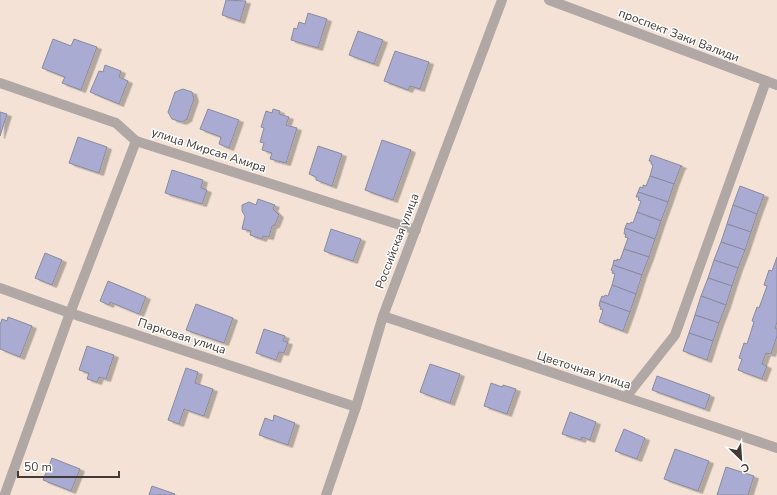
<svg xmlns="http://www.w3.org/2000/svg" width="777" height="495" font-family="'Nunito Sans',sans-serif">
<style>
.building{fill:#a9abd2;stroke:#8a8b9c;filter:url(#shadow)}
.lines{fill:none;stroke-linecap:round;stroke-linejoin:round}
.minor{stroke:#b1a7a5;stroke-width:10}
.labels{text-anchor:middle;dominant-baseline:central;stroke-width:3;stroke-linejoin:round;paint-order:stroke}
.street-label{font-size:12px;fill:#413a35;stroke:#fff}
</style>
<defs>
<filter id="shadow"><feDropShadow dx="4.5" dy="2.5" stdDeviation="0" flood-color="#0004"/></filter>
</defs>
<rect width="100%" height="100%" fill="#f4e2d6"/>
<g class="building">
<path d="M226,0L246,1L240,21L222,15Z"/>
<path d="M308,13L327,19L318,48L291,40L294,28L297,29L299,22L305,24Z"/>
<path d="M358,31L383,40L374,64L349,55Z"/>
<path d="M53,39L71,46L74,39L97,47L81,90L62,83L65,77L42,68Z"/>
<path d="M395,51L429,62L420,89L410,86L408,90L384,81Z"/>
<path d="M105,65L121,71L119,77L128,81L119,104L90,92L99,71L103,72Z"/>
<path d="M183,89L192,92L194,99L187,119L182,122L172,119L168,112L175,92Z"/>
<path d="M208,109L239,120L229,148L219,144L221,137L200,129Z"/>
<path d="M273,109L280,111L279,114L289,117L286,125L297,128L286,163L270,159L272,153L262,150L264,143L260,142L264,128L261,127L266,111L272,113Z"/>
<path d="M0,112L7,114L0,136Z"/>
<path d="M78,137L107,147L99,173L69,163Z"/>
<path d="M382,140L411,150L393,200L365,190Z"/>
<path d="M318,146L342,154L332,186L316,180V177L309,174Z"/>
<path d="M651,155L682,166V167L681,166L674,184L650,176L653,165L651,164V161H649Z"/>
<path d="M172,170L203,180L201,188L207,190L202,204L165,193Z"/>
<path d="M650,176L674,184L668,202L638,192L640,187L643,188V185L646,186Z"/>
<path d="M740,186L764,195L757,214L733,205Z"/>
<path d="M638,192L668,202L661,221L637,212L641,201L638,200L639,197H636Z"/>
<path d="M258,199L275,205L273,209L279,215L275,225L272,226L269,237L263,236L262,239L250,235L251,231L242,229L245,216L242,211V205L249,202L256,205Z"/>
<path d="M733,205L757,214L751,232L727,224Z"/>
<path d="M637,212L661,221L655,239L625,228L627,223L630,224L631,222L633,223Z"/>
<path d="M727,224L751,232L745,250L721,242Z"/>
<path d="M625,228L655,239L649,257L624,249L628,238L625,237L626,234H624Z"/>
<path d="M331,229L361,239L353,261L324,251Z"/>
<path d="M721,242L745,250L738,268L714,260Z"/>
<path d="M624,249L649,257L642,275L613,265L614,260L617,261V259L620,260Z"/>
<path d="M45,253L62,260L52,285L35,278Z"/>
<path d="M777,257V322L775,328L777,329V336L771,354L766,353L762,364L767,366L762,379L738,370L742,359L739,358L744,343L747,344L754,322L752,321L757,307L759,308L767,286L764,285L769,270L772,271Z"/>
<path d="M714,260L738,268L732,286L708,278Z"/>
<path d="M613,265L642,275L636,294L612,285L615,274L612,273L613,271L611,270Z"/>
<path d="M708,278L732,286L726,305L701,296Z"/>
<path d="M108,281L146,297L139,314L110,302L109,305L100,301Z"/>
<path d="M612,285L636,294L630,312L600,301L602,296L604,297L605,295L608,296Z"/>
<path d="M701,296L726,305L719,323L695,315Z"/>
<path d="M600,301L630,312L623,331L599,322L603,310L600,309L601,307L599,306Z"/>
<path d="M196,304L233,318L224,343L186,330Z"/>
<path d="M695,315L719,323L713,341L689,333Z"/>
<path d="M8,317L32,326L20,357L0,349V325L2,319L7,321Z"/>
<path d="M264,329L285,336L283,341L288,342L284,353L279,352L276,360L256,353Z"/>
<path d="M689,333L713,341L707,360L683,351Z"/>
<path d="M87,346L114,355L106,379L99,377L97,382L87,379L89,373L79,370Z"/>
<path d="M430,364L460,374L450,403L420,392Z"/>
<path d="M186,368L198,372L195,383L213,389L204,416L184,409L179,424L168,420Z"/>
<path d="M657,376L710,395L705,409L652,390Z"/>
<path d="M491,383L502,387L503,385L516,389L507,414L484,406Z"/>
<path d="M570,412L596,422L590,440L582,437L581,440L562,434Z"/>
<path d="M274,415L295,423L288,445L259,435L265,418L273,421Z"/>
<path d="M624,429L645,438L637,459L615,451Z"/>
<path d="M675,449L709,461L698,491L664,479Z"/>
<path d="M52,458L80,469L71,491L43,480Z"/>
<path d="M726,467L754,476L748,495H717Z"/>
<path d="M152,486L175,494L174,495H149Z"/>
</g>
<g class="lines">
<g class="minor">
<path d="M549,0L777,85"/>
<path d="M0,83L116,123L136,141L416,230"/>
<path d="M0,288L70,313L356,407"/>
<path d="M383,316L777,448"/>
<path d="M626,397L675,335L766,81"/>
<path d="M5,494L70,313L136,141"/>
<path d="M326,495L356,407L383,316L502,0"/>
</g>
</g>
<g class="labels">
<g class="street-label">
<text transform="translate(679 35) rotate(21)">проспект Заки Валиди</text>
<text transform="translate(209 150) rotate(18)">улица Мирсая Амира</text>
<text transform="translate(397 241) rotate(-69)">Российская улица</text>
<text transform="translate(182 336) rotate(18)">Парковая улица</text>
<text transform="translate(584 370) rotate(18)">Цветочная улица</text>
</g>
</g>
<g transform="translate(741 459) rotate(155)" stroke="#ffffff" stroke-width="3" paint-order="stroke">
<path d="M0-3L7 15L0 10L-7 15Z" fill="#413a35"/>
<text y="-6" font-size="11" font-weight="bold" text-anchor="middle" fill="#413a35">С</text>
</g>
<path d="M18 471v6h101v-6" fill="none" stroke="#413a35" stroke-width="2"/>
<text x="24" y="471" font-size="12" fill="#413a35" stroke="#ffffff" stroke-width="3" paint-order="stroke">50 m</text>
</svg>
